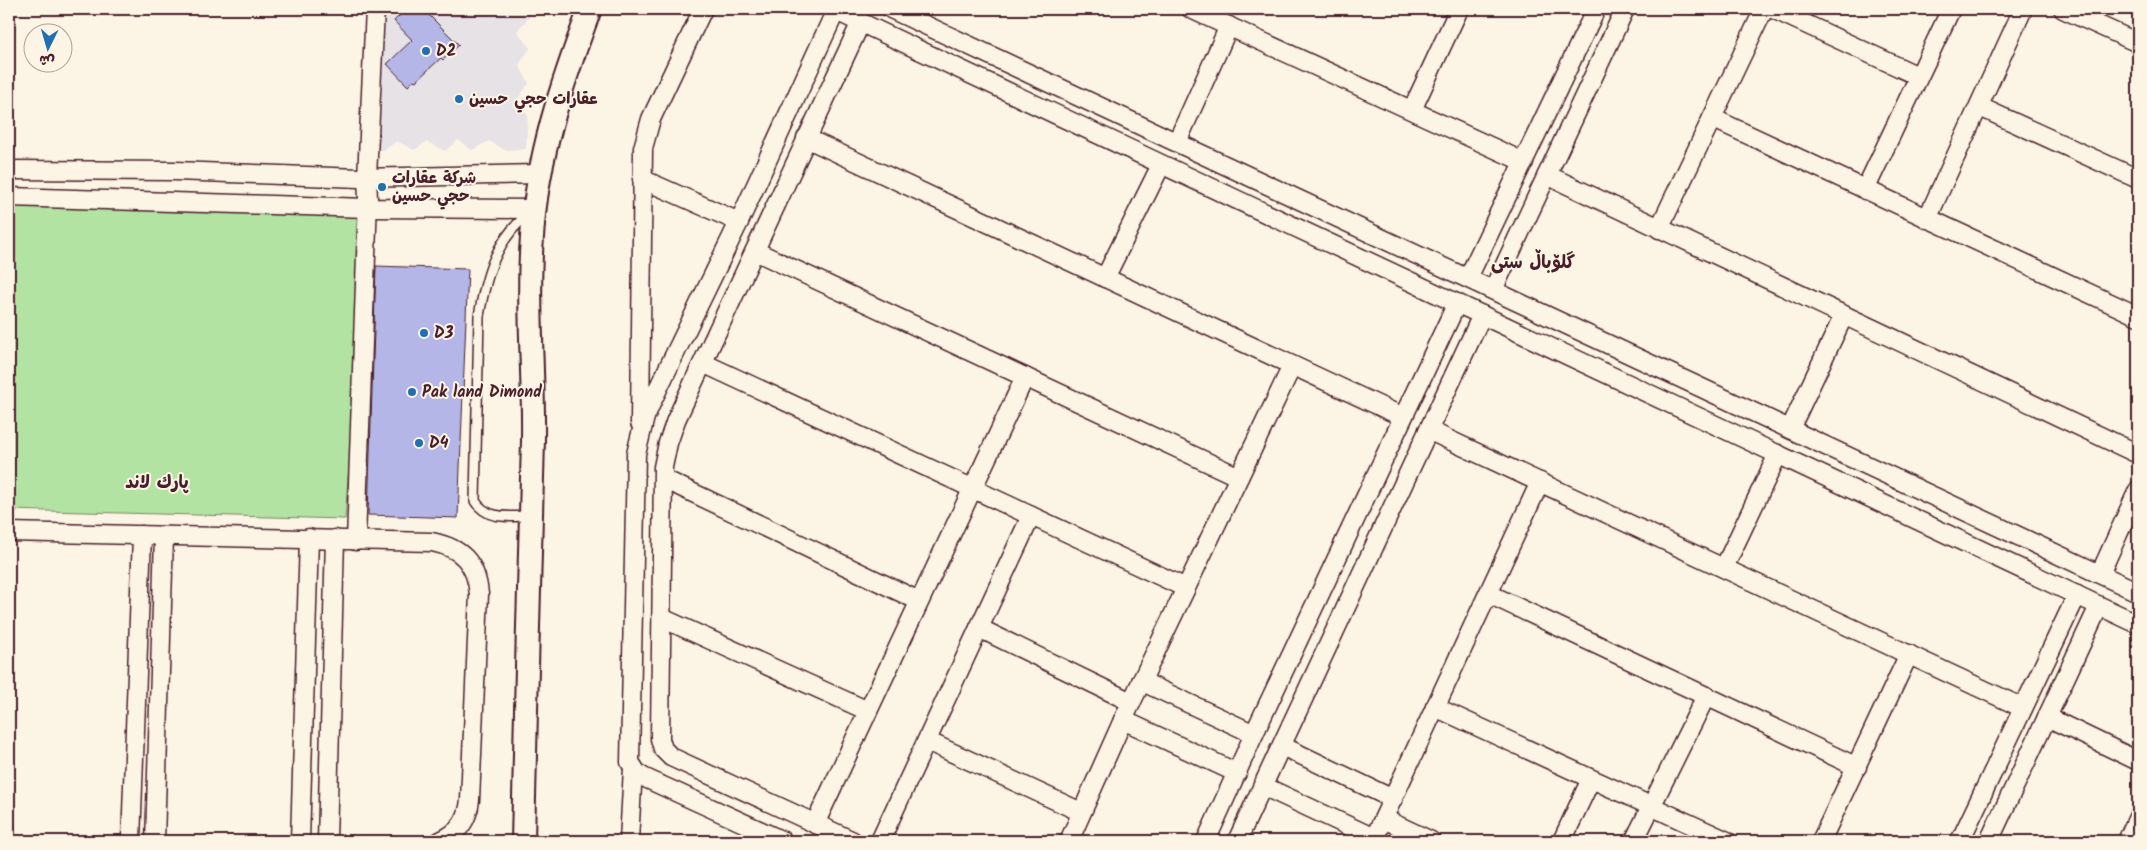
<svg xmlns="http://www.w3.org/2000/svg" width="2147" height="850" font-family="Kalam,'Playpen Sans Arabic',sans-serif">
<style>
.built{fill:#e6e2e6}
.green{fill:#b2e3a2;stroke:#7e8166}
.building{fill:#b3b6e7;stroke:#4a1f2b}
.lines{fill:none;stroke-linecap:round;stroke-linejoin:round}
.service-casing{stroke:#4a1f2b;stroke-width:12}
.minor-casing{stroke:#4a1f2b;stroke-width:21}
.tertiary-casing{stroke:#4a1f2b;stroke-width:26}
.service{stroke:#fcf5e5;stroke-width:9}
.minor{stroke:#fcf5e5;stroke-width:18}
.tertiary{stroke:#fcf5e5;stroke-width:22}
.poi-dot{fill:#1f6fb2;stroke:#fcf5e5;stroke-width:2}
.labels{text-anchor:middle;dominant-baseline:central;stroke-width:4;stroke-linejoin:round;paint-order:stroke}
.poi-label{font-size:16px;font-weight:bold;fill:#4a1f2b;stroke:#fcf5e5;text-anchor:start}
.neighbourhood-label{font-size:18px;font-weight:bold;fill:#4a1f2b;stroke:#fcf5e5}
</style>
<rect width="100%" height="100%" fill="#fcf5e5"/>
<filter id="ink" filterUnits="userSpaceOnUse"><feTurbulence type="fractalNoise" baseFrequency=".02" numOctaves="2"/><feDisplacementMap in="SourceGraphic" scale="10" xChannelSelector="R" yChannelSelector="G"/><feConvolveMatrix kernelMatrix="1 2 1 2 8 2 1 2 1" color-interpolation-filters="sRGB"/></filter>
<g filter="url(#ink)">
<path class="built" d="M375,9H525L530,16L517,31L530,48L519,65L529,83L517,100L528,116L526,149L505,150L489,141L472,150L458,140L445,151L427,142L414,150L397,141L384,150H368Z"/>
<path class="green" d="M9,197L368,208L345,519L9,510Z"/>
<g class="building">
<path d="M406,9H423L459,45L443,60L441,58L416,81L414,80L408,86L387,64L412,40L394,21Z"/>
<path d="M376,266L468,269L458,518L368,515Z"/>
</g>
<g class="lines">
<defs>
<path id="service" d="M530,516C510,516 488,521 475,501L479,316C486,275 496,238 531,212"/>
<g id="minor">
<path d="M832,9L2138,624"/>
<path d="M891,9L2138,592"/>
<path d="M1191,9L1524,162"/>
<path d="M1773,9L1918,76"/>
<path d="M2063,9L2138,43"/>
<path d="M1980,107L2138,179"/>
<path d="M1412,110L1459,9"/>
<path d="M1712,118L2138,316"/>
<path d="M806,138L1403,417"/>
<path d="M1177,142L1229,26"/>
<path d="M9,170L175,171L359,178L540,174"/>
<path d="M1547,175L2138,454"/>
<path d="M642,179L739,222"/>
<path d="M1865,190L1951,9"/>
<path d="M9,197L368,208L534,209"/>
<path d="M1927,219L2023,9"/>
<path d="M1659,229L1764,9"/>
<path d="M755,251L1239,477"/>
<path d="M1105,278L1161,165"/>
<path d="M1468,278L1596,9"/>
<path d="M1493,290L1625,9"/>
<path d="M703,363L1186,588"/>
<path d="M640,423L643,148L651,119L703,9"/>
<path d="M1790,429L1844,315"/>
<path d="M1428,430L2023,708"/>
<path d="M664,479L919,601"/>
<path d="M9,532L432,542C462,548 476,563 479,594L470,800C468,820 459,833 440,841"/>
<path d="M356,541L368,199L367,177L375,9"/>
<path d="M1724,568L1778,454"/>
<path d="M2100,574L2138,490"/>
<path d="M1489,594L1857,767"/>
<path d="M662,618L868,711"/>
<path d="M979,628L1131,702"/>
<path d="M1141,681L1254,734"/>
<path d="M1435,707L1727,841"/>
<path d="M2047,717L2138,761"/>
<path d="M1123,720L1237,773"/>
<path d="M927,741L1081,812"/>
<path d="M1282,746L1393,799"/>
<path d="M1263,786L1374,838"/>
<path d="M1384,819L1431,841"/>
<path d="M815,824L1025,377"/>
<path d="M131,841L142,535"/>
<path d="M155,841L164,536"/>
<path d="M300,841L309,538"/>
<path d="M327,841L335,539"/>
<path d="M629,841L633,768"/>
<path d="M783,841L643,777L637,773L630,762L636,454L645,417L653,399L739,222L836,10"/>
<path d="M853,841L671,757L663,749L660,739L663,467L668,443L676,420L861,22"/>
<path d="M880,841L1031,516"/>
<path d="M1069,841L1123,720L1292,366"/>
<path d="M1206,841L1254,734L1457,303"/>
<path d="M1237,841L1482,315"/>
<path d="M1373,841L1540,482"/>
<path d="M1562,841L1591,779"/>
<path d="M1634,841L1706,696"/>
<path d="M1821,841L1909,654"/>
<path d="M1960,841L2077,595"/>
<path d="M1989,841L2099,606"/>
<path d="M2127,841L2138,817"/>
</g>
<path id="tertiary" d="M523,841C526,707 529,574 533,440C534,372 527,305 532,237C537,157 562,83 590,9"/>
</defs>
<use href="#service" class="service-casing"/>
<use href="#minor" class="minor-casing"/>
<use href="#tertiary" class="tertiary-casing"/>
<use href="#service" class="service"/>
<use href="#minor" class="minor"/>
<use href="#tertiary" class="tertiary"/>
</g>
</g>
<g class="poi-dot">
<circle cx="426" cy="51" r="5"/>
<circle cx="459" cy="99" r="5"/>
<circle cx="382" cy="187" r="5"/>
<circle cx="424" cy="333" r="5"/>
<circle cx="412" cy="392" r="5"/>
<circle cx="419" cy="443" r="5"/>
</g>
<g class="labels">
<g class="poi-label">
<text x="436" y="51">D2</text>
<text x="469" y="99">عقارات حجي حسين</text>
<text x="392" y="178">شرکة عقارات<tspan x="392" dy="18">حجي حسين</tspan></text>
<text x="434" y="333">D3</text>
<text x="422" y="392">Pak land Dimond</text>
<text x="429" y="443">D4</text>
</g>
<g class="neighbourhood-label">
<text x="1533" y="263">گلۆباڵ ستی</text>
<text x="157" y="483">پارك لاند</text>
</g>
</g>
<rect width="2147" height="850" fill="none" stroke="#fcf5e5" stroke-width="30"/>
<rect x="15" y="15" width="2117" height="820" fill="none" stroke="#4a1f2b" stroke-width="2" filter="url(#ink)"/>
<g transform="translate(48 48) rotate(185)"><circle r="24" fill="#fcf5e5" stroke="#b59f9b"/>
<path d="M0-4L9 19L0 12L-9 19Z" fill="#1f6fb2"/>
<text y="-8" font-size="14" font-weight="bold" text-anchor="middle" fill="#4a1f2b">ش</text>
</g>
</svg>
